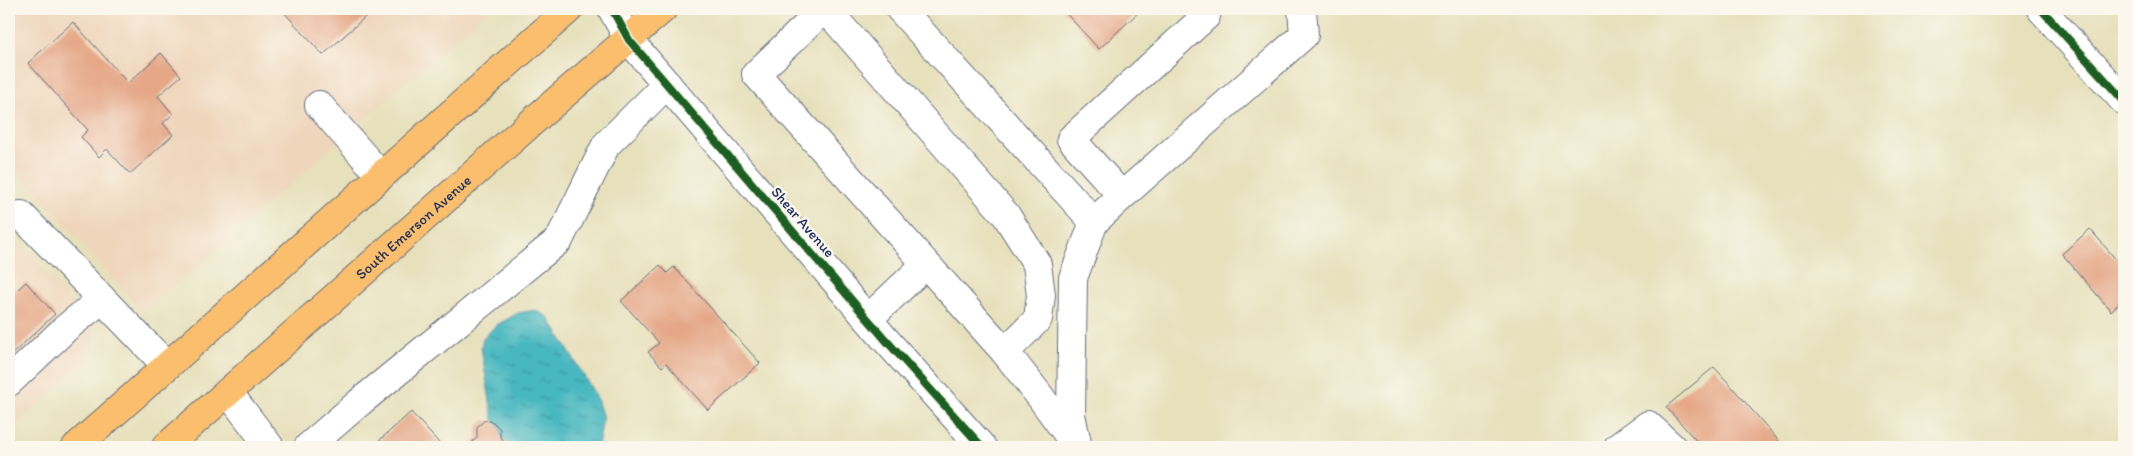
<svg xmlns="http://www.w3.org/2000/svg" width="2133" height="456" font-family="Itim,sans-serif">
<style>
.built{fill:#efd6bb}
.water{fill:url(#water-ripples);stroke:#31738f}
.building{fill:#e5a787}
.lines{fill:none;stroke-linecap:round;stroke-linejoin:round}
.minor-casing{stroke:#626d7f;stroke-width:30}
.major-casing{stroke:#626d7f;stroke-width:30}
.minor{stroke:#fff;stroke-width:28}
.major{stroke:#fabe6d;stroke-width:28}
.cycleway-casing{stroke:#fbf7ec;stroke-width:11}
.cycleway{stroke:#1b5e20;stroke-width:8}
.labels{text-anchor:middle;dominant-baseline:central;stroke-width:4.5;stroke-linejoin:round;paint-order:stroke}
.street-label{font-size:15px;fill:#1b2f5e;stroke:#fbf7ec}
</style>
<defs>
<pattern id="water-ripples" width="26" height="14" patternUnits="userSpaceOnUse" patternTransform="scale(1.25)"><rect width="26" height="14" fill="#47b7c0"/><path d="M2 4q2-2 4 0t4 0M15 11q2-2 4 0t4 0" fill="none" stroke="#3a959f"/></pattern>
</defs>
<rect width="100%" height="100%" fill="#fbf7ec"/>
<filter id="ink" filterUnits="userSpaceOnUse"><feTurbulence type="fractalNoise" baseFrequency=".02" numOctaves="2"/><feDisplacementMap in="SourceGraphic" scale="10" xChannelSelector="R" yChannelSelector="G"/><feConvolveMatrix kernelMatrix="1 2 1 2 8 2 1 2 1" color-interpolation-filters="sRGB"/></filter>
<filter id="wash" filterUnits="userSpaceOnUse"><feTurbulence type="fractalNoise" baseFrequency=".0096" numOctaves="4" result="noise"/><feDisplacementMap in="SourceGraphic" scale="20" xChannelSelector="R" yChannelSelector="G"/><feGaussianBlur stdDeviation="1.12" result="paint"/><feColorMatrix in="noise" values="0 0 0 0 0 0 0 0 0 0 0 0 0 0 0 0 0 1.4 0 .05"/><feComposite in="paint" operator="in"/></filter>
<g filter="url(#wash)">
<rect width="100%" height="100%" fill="#e6e0bb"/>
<g class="built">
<path d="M9,9H490L143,313L9,161Z"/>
<path d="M9,231L95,327L89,359L9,431Z"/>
</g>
<path class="water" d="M535,310L548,317L596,396L603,418L598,447H510L501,436L500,428L493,419L481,347L483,339L495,326L518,313Z"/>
<g id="blocks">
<g class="building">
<path d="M281,9H374L323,55Z"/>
<path d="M1062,9H1142L1099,49Z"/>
<path d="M73,22L128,83L161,53L181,76L158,96L173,114L163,123L173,135L130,174L107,149L99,157L81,137L88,130L28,63Z"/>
<path d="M2090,229L2124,269V299L2111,311L2062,254Z"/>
<path d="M660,265L667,273L674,267L760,363L708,410L666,363L662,367L648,352L659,343L621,301Z"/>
<path d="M26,282L55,314L9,357V297Z"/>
<path d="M1714,367L1732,387L1784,447H1702L1666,407Z"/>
<path d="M411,412L441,445L438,447H372Z"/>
<path d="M485,420L493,422L500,429V437L509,447H466L477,438V427Z"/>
</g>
</g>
</g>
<g filter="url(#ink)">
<use href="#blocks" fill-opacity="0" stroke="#626d7f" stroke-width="1"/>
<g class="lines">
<defs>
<g id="minor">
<path d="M612,9L629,40L884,338L982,447"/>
<path d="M824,9L756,74L1005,352L1039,395L1077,447"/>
<path d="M826,9L1006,215L1037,264L1041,295L1038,319L1005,352"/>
<path d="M900,9L1094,222L1122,196L1071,139L1206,16"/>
<path d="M2041,9L2124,101"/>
<path d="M319,105L381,176"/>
<path d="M1122,196L1304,35L1302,9"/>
<path d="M21,215L167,366"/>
<path d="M868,319L925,265"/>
<path d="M9,382L66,328L102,299"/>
<path d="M228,392L270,447"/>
<path d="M1077,443L1071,415L1073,278L1094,222"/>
<path d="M308,447L360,402L559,240L606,145L667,84"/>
<path d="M1618,447L1648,425L1672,447"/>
</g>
<g id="major">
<path d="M76,447L569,9"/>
<path id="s1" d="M166,447L540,115L663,9"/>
</g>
</defs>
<use href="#minor" class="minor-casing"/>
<use href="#major" class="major-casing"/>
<use href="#minor" class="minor"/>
<use href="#major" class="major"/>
<defs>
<g id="cycleway">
<path d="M612,9L629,40L884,338L982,447"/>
<path d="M2041,9L2124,101"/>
</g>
</defs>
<use href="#cycleway" class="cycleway-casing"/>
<use href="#cycleway" class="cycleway"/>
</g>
</g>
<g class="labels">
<g class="street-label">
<text transform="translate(803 222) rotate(49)">Shear Avenue</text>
<text stroke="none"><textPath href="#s1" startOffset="331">South Emerson Avenue</textPath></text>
</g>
</g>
<rect width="2133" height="456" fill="none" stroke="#fbf7ec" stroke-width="30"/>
</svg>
